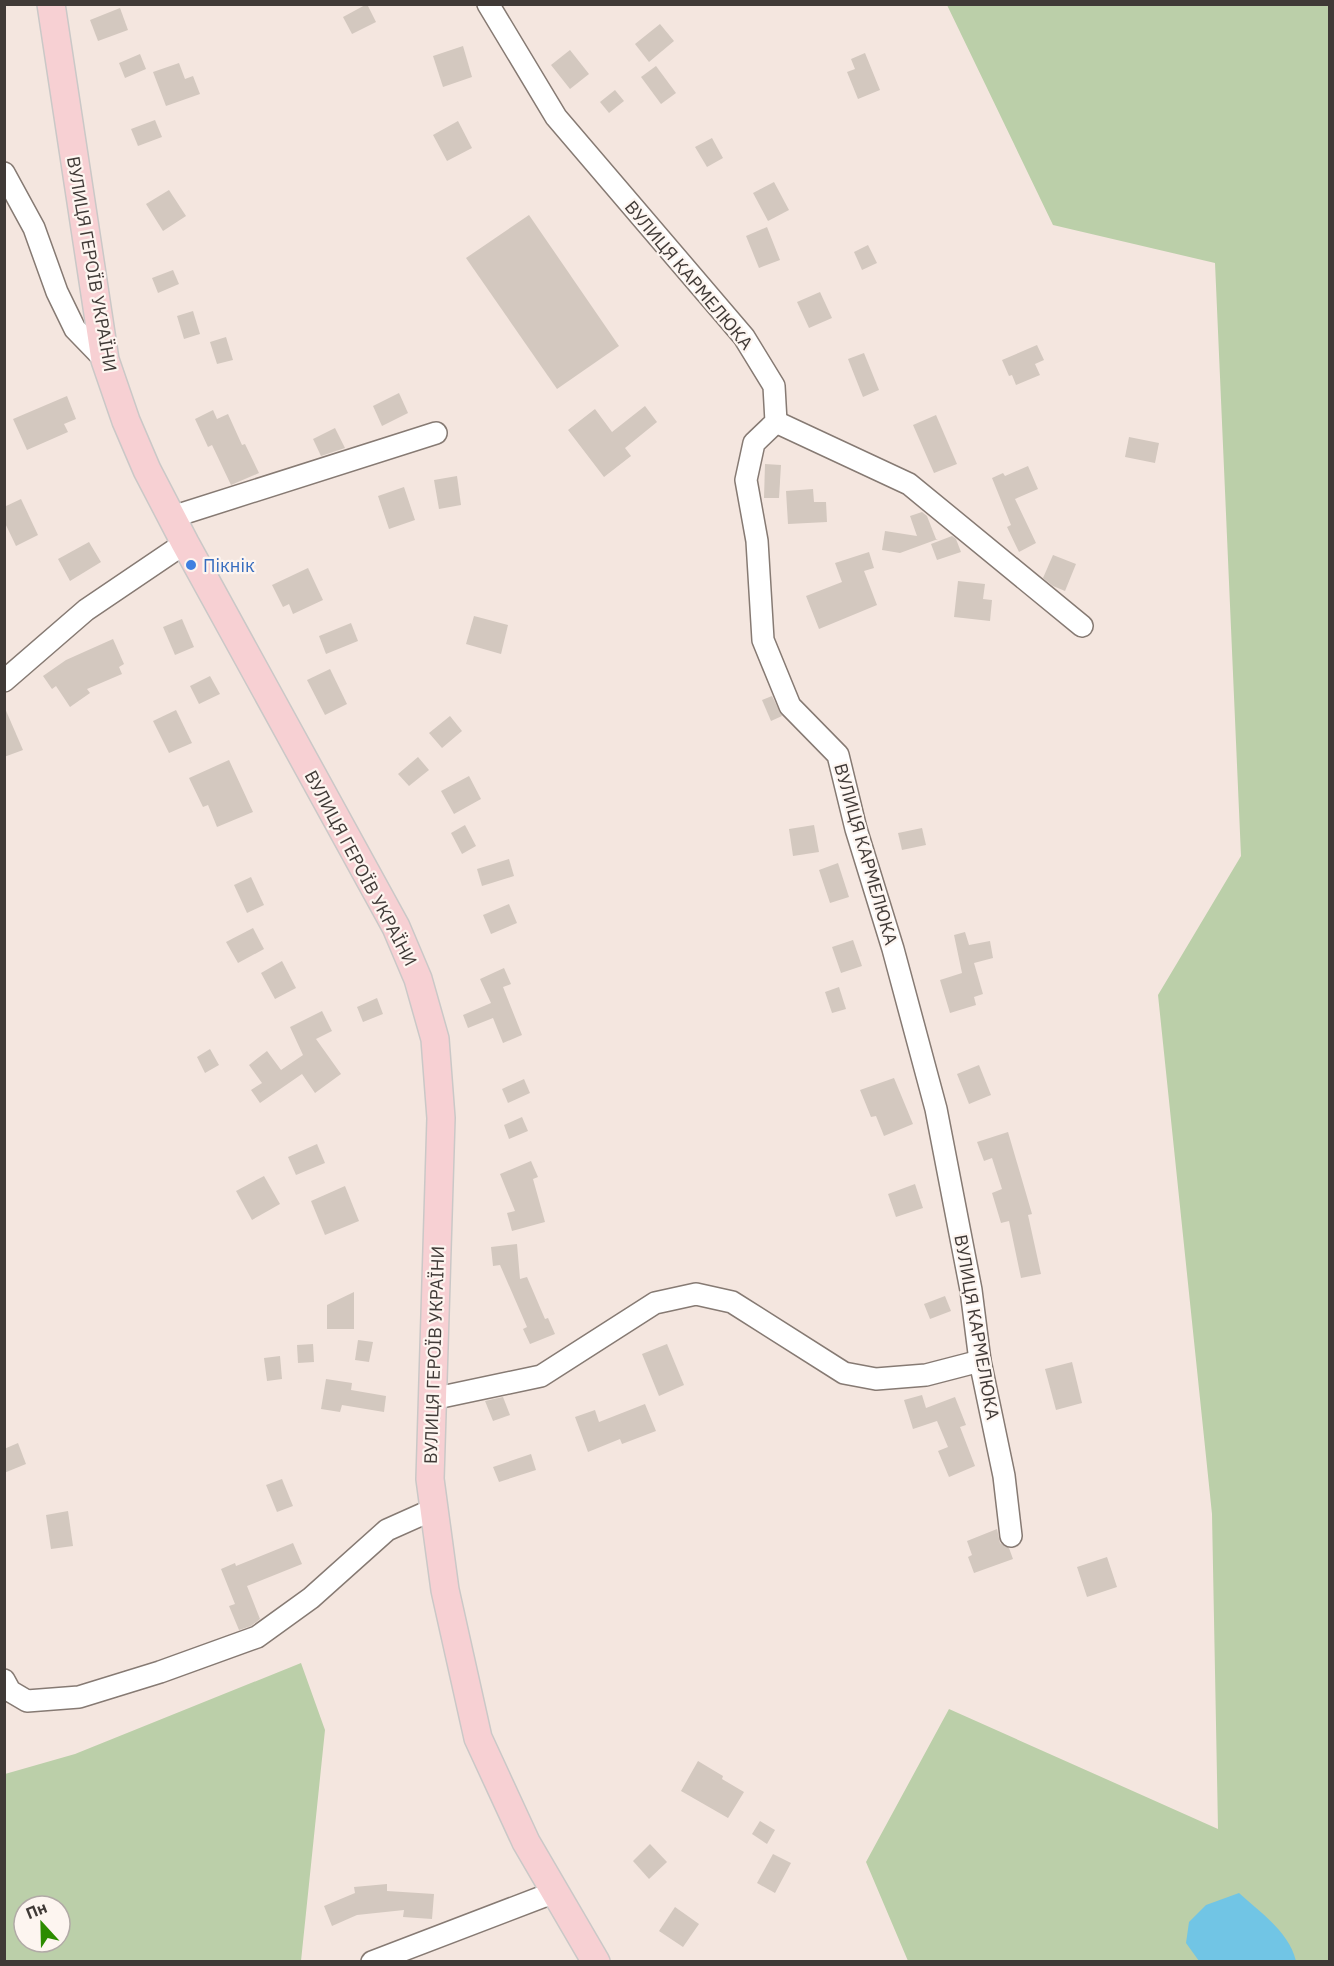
<svg xmlns="http://www.w3.org/2000/svg" width="1334" height="1966" font-family="'IBM Plex Sans',sans-serif">
<style>
.green{fill:#bbcfa9;fill-rule:evenodd}
.water{fill:#71c5e5}
.building{fill:#d3c8bf}
.lines{fill:none;stroke-linecap:round;stroke-linejoin:round}
.minor-casing{stroke:#867a73;stroke-width:24}
.major-casing{stroke:#cac8c7;stroke-width:30}
.minor{stroke:#fff;stroke-width:21}
.major{stroke:#f7d0d3;stroke-width:27}
.shop-dot{fill:#3f7fe0;stroke:#fdf5f0;stroke-width:2}
.labels{text-anchor:middle;dominant-baseline:central;stroke-width:4.5;stroke-linejoin:round;paint-order:stroke}
.street-label{font-size:18px;fill:#403a37;stroke:#fdf5f0}
.shop-label{font-size:18px;fill:#366cbe;stroke:#fdf5f0;text-anchor:start}
</style>
<rect width="100%" height="100%" fill="#f4e6df"/>
<g class="green">
<path d="M947,5H1329V1961H908L866,1862L949,1709L1218,1829L1212,1514L1158,995L1241,856L1215,263L1053,225Z"/>
<path d="M301,1663L325,1730L301,1961H5V1774L75,1754ZM24,1906H60V1942H24Z"/>
</g>
<path class="water" d="M1239,1893C1261,1913 1289,1932 1296,1961H1199L1186,1943L1189,1922L1206,1905Z"/>
<g class="building">
<path d="M367,4L376,22L352,34L343,17Z"/>
<path d="M120,8L128,30L98,41L90,20Z"/>
<path d="M660,24L674,41L649,62L635,44Z"/>
<path d="M463,46L472,77L443,87L433,56Z"/>
<path d="M570,50L589,74L570,89L551,65Z"/>
<path d="M865,53L880,90L858,99L847,72L855,69L851,59Z"/>
<path d="M140,54L146,69L125,78L119,63Z"/>
<path d="M179,63L185,79L193,76L200,94L166,106L153,72Z"/>
<path d="M656,66L676,93L661,104L641,77Z"/>
<path d="M615,90L624,101L609,113L600,102Z"/>
<path d="M155,120L162,137L138,146L131,129Z"/>
<path d="M458,121L472,148L447,161L433,135Z"/>
<path d="M712,138L723,158L707,167L695,147Z"/>
<path d="M774,182L789,210L768,221L753,193Z"/>
<path d="M169,190L186,216L163,231L146,204Z"/>
<path d="M529,215L619,346L557,389L466,258Z"/>
<path d="M767,227L780,260L759,268L746,236Z"/>
<path d="M868,245L877,263L862,270L854,252Z"/>
<path d="M173,270L179,284L158,293L152,278Z"/>
<path d="M820,292L832,318L809,328L797,302Z"/>
<path d="M193,311L200,334L184,339L177,316Z"/>
<path d="M226,337L233,360L217,364L210,342Z"/>
<path d="M1037,345L1044,360L1035,364L1040,375L1016,385L1012,375L1009,376L1002,360Z"/>
<path d="M864,353L879,390L863,397L848,359Z"/>
<path d="M399,393L408,413L382,426L373,406Z"/>
<path d="M67,396L76,419L64,424L68,432L27,450L13,419Z"/>
<path d="M645,406L657,422L625,448L631,456L604,477L568,430L595,409L612,432Z"/>
<path d="M213,410L217,419L228,414L242,445L245,444L259,473L231,485L212,445L208,447L195,419Z"/>
<path d="M936,415L957,464L934,473L913,425Z"/>
<path d="M335,428L345,448L321,456L313,439Z"/>
<path d="M1129,437L1159,443L1155,463L1125,457Z"/>
<path d="M765,464L781,465L779,498H764Z"/>
<path d="M1028,466L1038,489L1015,499L1036,543L1019,552L1007,527L1011,525L992,478L1003,473L1005,476Z"/>
<path d="M457,476L461,505L439,509L434,480Z"/>
<path d="M404,487L415,520L389,529L378,496Z"/>
<path d="M813,489L814,502H826L827,522L788,524L786,491Z"/>
<path d="M21,499L38,535L16,546L4,521V507Z"/>
<path d="M922,512L927,516L936,539H938L900,553L882,550L885,531L917,536L910,516Z"/>
<path d="M952,536L956,539L961,552L937,560L931,544Z"/>
<path d="M89,542L101,562L70,581L58,559Z"/>
<path d="M869,552L874,568L864,571L877,605L819,629L806,596L842,582L835,563Z"/>
<path d="M1053,555L1076,564L1065,591L1053,586L1043,578Z"/>
<path d="M308,568L323,600L293,614L289,604L283,607L272,585Z"/>
<path d="M958,581L985,584L983,599L992,600L990,621L954,617Z"/>
<path d="M474,616L508,625L501,654L466,644Z"/>
<path d="M182,619L194,647L175,655L163,627Z"/>
<path d="M351,623L358,641L326,654L319,636Z"/>
<path d="M113,639L124,664L119,667L122,674L87,689L90,693L70,707L56,686L52,689L43,676L66,660Z"/>
<path d="M330,669L347,704L325,715L307,680Z"/>
<path d="M210,676L220,694L199,704L190,686Z"/>
<path d="M772,696L782,716L771,721L762,700Z"/>
<path d="M4,706L23,750L4,757Z"/>
<path d="M176,710L192,743L169,753L153,721Z"/>
<path d="M450,716L462,731L442,748L429,733Z"/>
<path d="M418,757L429,770L409,786L398,774Z"/>
<path d="M229,760L253,812L217,827L208,805L203,807L189,778Z"/>
<path d="M469,776L481,799L454,814L441,791Z"/>
<path d="M465,825L476,846L462,854L451,833Z"/>
<path d="M814,825L819,852L793,856L789,829Z"/>
<path d="M922,828L926,845L902,850L898,833Z"/>
<path d="M509,859L514,876L482,886L477,869Z"/>
<path d="M838,863L849,897L830,903L819,870Z"/>
<path d="M251,877L264,905L247,913L234,885Z"/>
<path d="M509,904L517,923L491,934L483,915Z"/>
<path d="M253,928L264,949L238,963L226,942Z"/>
<path d="M965,932L969,945L990,941L993,958L974,963L983,994L974,997L976,1005L950,1013L940,980L962,973L954,935Z"/>
<path d="M853,940L862,966L841,973L832,947Z"/>
<path d="M282,961L296,988L275,999L261,973Z"/>
<path d="M504,968L511,984L503,987L522,1035L503,1043L493,1018L468,1028L463,1015L491,1003L480,979Z"/>
<path d="M839,987L846,1009L832,1013L825,992Z"/>
<path d="M377,998L383,1014L363,1022L357,1007Z"/>
<path d="M322,1011L332,1031L316,1039L341,1074L315,1093L302,1074L260,1103L251,1090L262,1083L249,1065L267,1051L281,1070L303,1055L290,1027Z"/>
<path d="M210,1049L219,1065L205,1073L197,1057Z"/>
<path d="M979,1065L991,1095L969,1104L957,1074Z"/>
<path d="M894,1078L913,1124L884,1136L876,1116L871,1117L860,1090Z"/>
<path d="M524,1079L530,1093L508,1103L502,1089Z"/>
<path d="M522,1117L528,1131L509,1139L504,1125Z"/>
<path d="M1008,1132L1032,1214L1028,1215L1041,1274L1021,1278L1009,1221L1001,1223L992,1193L1002,1189L992,1158L984,1161L977,1142Z"/>
<path d="M317,1144L325,1163L296,1175L288,1157Z"/>
<path d="M531,1161L538,1177L533,1179L545,1222L512,1231L507,1213L515,1211L500,1174Z"/>
<path d="M264,1176L280,1204L252,1220L236,1191Z"/>
<path d="M915,1184L923,1208L896,1217L888,1194Z"/>
<path d="M345,1186L359,1221L325,1235L311,1201Z"/>
<path d="M517,1244L520,1279L527,1277L545,1319L548,1318L555,1334L530,1344L523,1329L527,1327L500,1265L493,1266L491,1247Z"/>
<path d="M354,1292V1329H327V1305Z"/>
<path d="M945,1296L951,1311L930,1319L924,1304Z"/>
<path d="M358,1340L373,1342L369,1362L355,1360Z"/>
<path d="M313,1344L314,1362L298,1363L297,1345Z"/>
<path d="M667,1344L684,1385L659,1396L642,1354Z"/>
<path d="M280,1356L282,1379L267,1381L264,1358Z"/>
<path d="M1072,1362L1082,1403L1056,1410L1045,1369Z"/>
<path d="M326,1379L352,1383L351,1390L386,1396L384,1412L342,1405L340,1412L321,1409Z"/>
<path d="M922,1395L926,1408L955,1397L966,1425L960,1427L975,1466L949,1477L938,1451L948,1447L937,1421L913,1429L904,1400Z"/>
<path d="M503,1397L510,1415L493,1421L485,1401Z"/>
<path d="M645,1404L656,1431L622,1444L620,1439L588,1452L575,1417L595,1410L599,1422Z"/>
<path d="M18,1443L26,1464L4,1473V1449Z"/>
<path d="M531,1454L536,1470L499,1482L493,1467Z"/>
<path d="M282,1479L293,1506L277,1512L266,1485Z"/>
<path d="M68,1511L73,1546L51,1549L46,1515Z"/>
<path d="M997,1529L1000,1543L1009,1548L1013,1559L974,1573L968,1557L972,1555L967,1541Z"/>
<path d="M293,1543L302,1564L247,1586L260,1619L251,1626L239,1630L229,1606L235,1604L221,1569L235,1563L236,1566Z"/>
<path d="M1107,1557L1117,1587L1087,1597L1077,1567Z"/>
<path d="M698,1761L723,1776L722,1779L744,1792L728,1818L681,1791Z"/>
<path d="M760,1821L775,1830L767,1844L752,1834Z"/>
<path d="M650,1844L667,1862L649,1879L633,1861Z"/>
<path d="M773,1854L791,1863L775,1893L757,1883Z"/>
<path d="M387,1884V1891L434,1894L432,1919L403,1917L404,1910L357,1915L332,1926L324,1906L355,1893L354,1887Z"/>
<path d="M675,1907L699,1924L683,1947L659,1931Z"/>
</g>
<g class="lines">
<defs>
<g id="minor">
<path d="M488,4L556,117L744,337L774,386L776,422L754,443L746,480L757,541L763,640L790,706L838,755L856,829L893,949L936,1109L971,1290L980,1361L1004,1476L1011,1536"/>
<path d="M4,173L34,228L57,292L75,329L105,360"/>
<path d="M776,422L909,484L1082,626"/>
<path d="M172,517L436,433"/>
<path d="M4,681L86,610L185,543"/>
<path d="M432,1399L541,1376L655,1303L696,1294L732,1302L844,1373L876,1379L926,1375L980,1361"/>
<path d="M4,1680L10,1691L27,1701L79,1697L160,1672L257,1637L311,1598L387,1530L434,1509"/>
<path d="M372,1962L555,1892"/>
</g>
<path id="major" d="M51,4L105,360L126,421L147,470L185,543L396,927L418,979L435,1039L441,1118L430,1479L445,1590L478,1738L526,1842L596,1962"/>
</defs>
<use href="#minor" class="minor-casing"/>
<use href="#major" class="major-casing"/>
<use href="#minor" class="minor"/>
<use href="#major" class="major"/>
</g>
<circle class="shop-dot" cx="191" cy="565" r="6"/>
<g class="labels">
<g class="street-label">
<text transform="translate(92 264) rotate(80)">ВУЛИЦЯ ГЕРОЇВ УКРАЇНИ</text>
<text transform="translate(689 275) rotate(50)">ВУЛИЦЯ КАРМЕЛЮКА</text>
<text transform="translate(866 854) rotate(74)">ВУЛИЦЯ КАРМЕЛЮКА</text>
<text transform="translate(361 868) rotate(62)">ВУЛИЦЯ ГЕРОЇВ УКРАЇНИ</text>
<text transform="translate(977 1327) rotate(80)">ВУЛИЦЯ КАРМЕЛЮКА</text>
<text transform="translate(434 1355) rotate(-88)">ВУЛИЦЯ ГЕРОЇВ УКРАЇНИ</text>
</g>
<g class="shop-label">
<text x="203" y="565">Пікнік</text>
</g>
</g>
<rect width="1334" height="1966" fill="none" stroke="#403a37" stroke-width="12"/>
<g transform="translate(42 1924) rotate(338)"><circle r="28" fill="#fdf5f0" stroke="#b1aaa6" stroke-width="1.5"/>
<path d="M0-4.5L10 22L0 15L-10 22Z" fill="#2c8c00"/>
<text y="-9" font-size="16" font-weight="bold" text-anchor="middle" fill="#403a37">Пн</text>
</g>
</svg>
